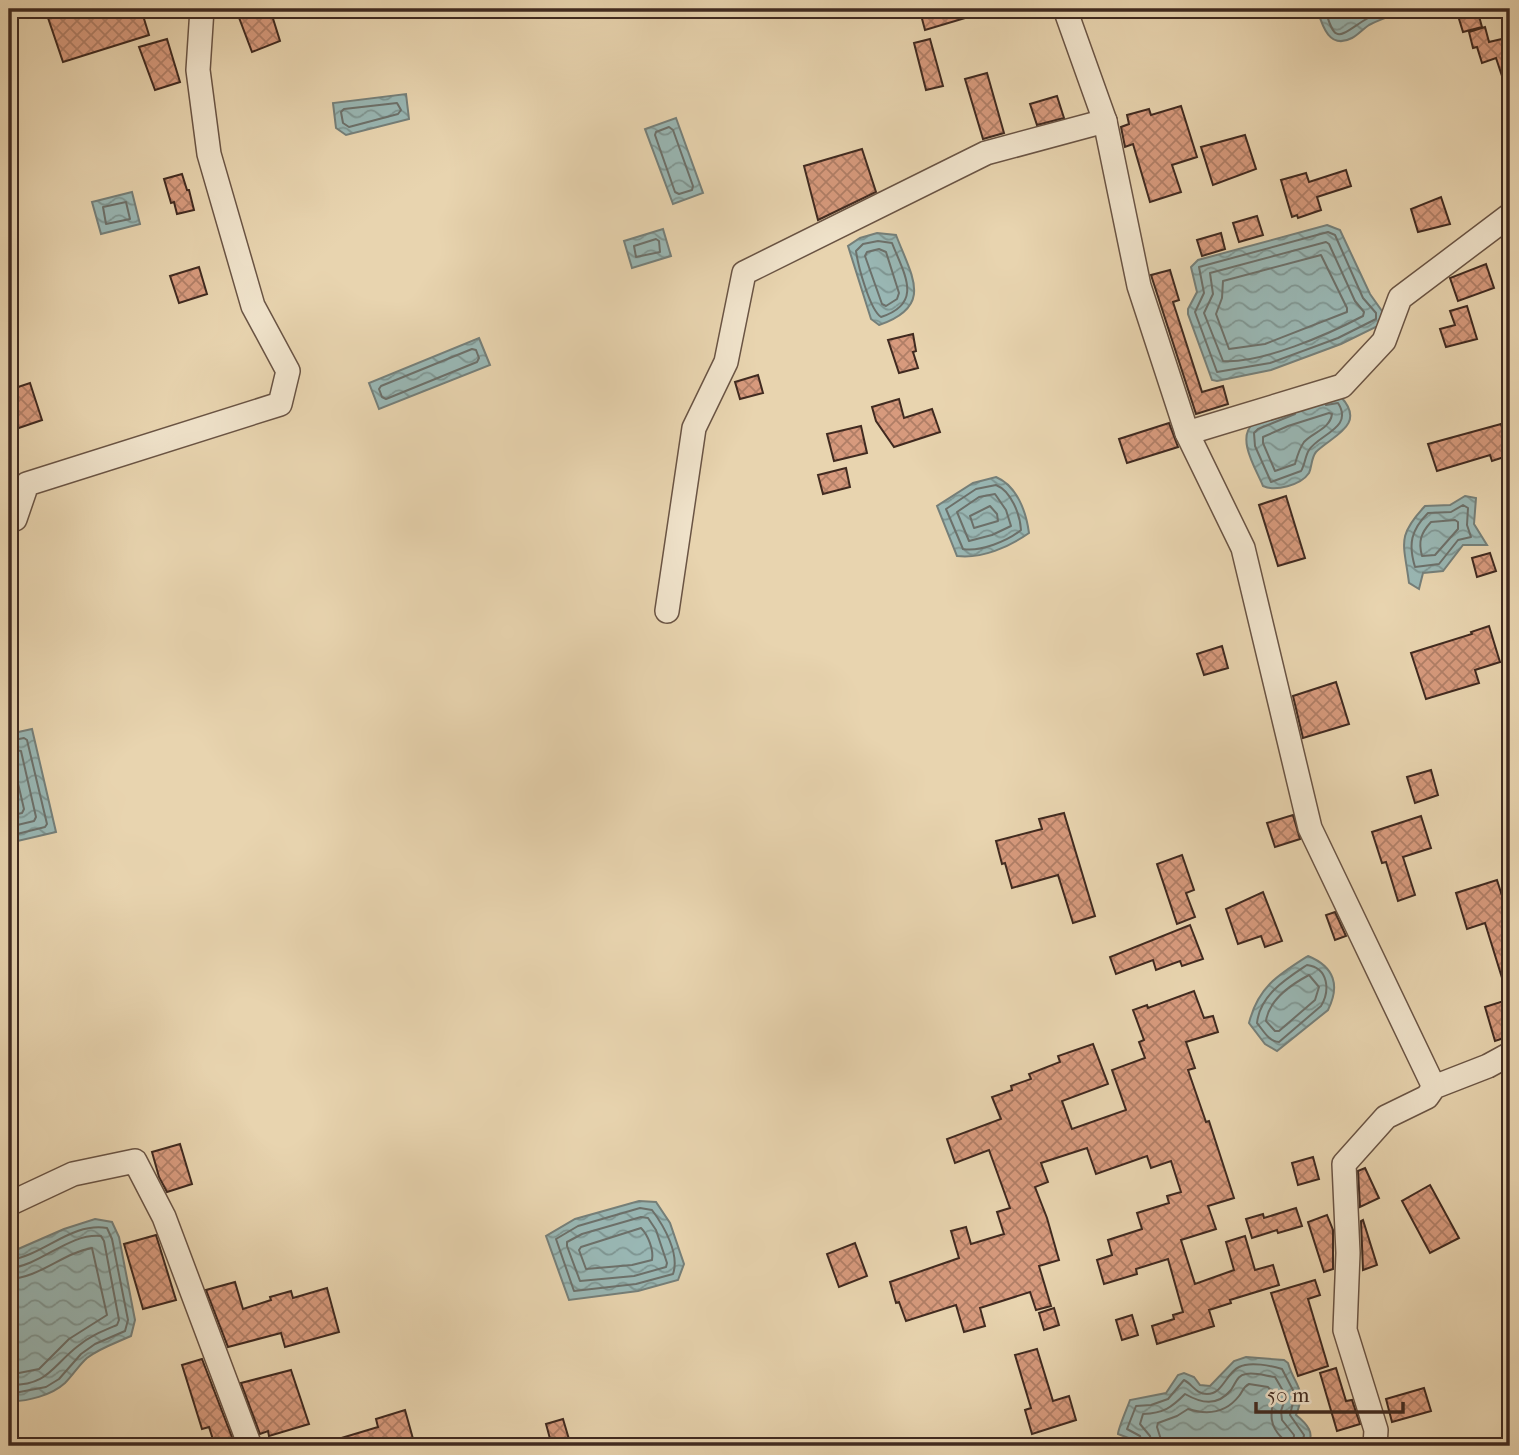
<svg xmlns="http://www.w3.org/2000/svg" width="1519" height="1455" font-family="'IM FELL French Canon',serif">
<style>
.water{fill:url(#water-waves);stroke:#757f79;stroke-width:2}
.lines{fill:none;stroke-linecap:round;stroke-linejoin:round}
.shore{stroke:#6c706a;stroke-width:2}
.building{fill:url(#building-cross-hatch);stroke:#402a20;stroke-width:2}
.minor-casing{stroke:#6a5444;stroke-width:26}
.minor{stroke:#f0e3cb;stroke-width:23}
</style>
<defs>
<pattern id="water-waves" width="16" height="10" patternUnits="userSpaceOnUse" patternTransform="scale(1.75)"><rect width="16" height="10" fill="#99b7b4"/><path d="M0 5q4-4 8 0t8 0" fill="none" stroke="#7e9592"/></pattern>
<pattern id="building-cross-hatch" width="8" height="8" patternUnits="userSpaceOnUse" patternTransform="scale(1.75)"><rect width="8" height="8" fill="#d79a7d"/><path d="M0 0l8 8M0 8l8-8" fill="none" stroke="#b07e66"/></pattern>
</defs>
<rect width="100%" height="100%" fill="#e8d4af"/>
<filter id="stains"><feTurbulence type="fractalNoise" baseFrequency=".00286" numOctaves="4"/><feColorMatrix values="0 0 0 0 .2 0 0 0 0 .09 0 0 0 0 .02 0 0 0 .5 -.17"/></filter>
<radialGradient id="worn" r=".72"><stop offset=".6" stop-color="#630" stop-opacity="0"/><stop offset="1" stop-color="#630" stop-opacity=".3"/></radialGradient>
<g class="water">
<path d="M1317,9H1411C1397,14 1382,18 1369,25C1363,29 1358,35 1352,38C1329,50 1322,25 1317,9Z"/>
<path d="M406,94L409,119L346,135L336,128L333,103Z"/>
<path d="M676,118L703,193L673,204L645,129Z"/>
<path d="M132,192L140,224L101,234L92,202Z"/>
<path d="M1327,225L1340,230L1370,294L1382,311V324L1341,344L1271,370L1217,381L1212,380L1188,314V309L1197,292L1191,267L1198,260Z"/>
<path d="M663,229L671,256L632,268L624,241Z"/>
<path d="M877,233L896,235C912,277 934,306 879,325L871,319L848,246L860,238Z"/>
<path d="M479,338L490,365L379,409L369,383Z"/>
<path d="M1341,397C1367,425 1332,436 1316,452C1311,458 1312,467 1309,473C1301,485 1275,492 1263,486C1256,469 1236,438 1253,424Z"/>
<path d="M996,477C1017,486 1026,511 1029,533C1009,547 982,559 957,556L937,506L973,483Z"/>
<path d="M1465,496L1476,498L1474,524L1487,545H1463L1443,571L1423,573L1419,589L1409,583C1404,543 1396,537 1425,506L1450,505Z"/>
<path d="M32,729L56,832L9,843V734Z"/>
<path d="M1308,956C1335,967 1340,986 1328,1010L1277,1051L1265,1044L1249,1023C1258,987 1278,975 1308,956Z"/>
<path d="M639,1201L656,1202L670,1223L684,1264L678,1280L638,1291L569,1300L546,1236L575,1219Z"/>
<path d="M95,1219L112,1222L119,1237L135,1320L131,1336C116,1343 100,1348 87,1358C79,1365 73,1375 65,1383C52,1395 27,1402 9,1401V1253L64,1229Z"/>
<path d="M1246,1357L1284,1360L1288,1363C1295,1387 1307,1388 1296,1415C1306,1423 1317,1434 1306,1446H1138L1134,1440L1118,1434C1118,1429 1128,1406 1130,1400L1166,1393L1178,1375L1184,1373L1194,1377L1200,1385L1210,1386L1234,1361Z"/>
</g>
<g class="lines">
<g class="shore">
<path d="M1325,9C1335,44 1338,37 1363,21C1372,15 1381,12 1391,9"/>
<path d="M397,103L401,110L398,114L349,127L343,123L341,112L344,109Z"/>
<path d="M669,127L673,130L693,186L692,190L679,194L675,192L655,135L656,132Z"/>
<path d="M126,202L130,219L106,224L103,207Z"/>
<path d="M1328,232L1335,235L1363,298L1376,313V319L1338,338L1270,363L1217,372L1195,312L1204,293L1199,267Z"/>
<path d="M656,239L659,241L660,252L636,257L634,246Z"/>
<path d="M878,241L892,243C904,274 924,303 881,317C870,310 858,266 856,251L863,244Z"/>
<path d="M1326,242L1329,244L1355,301L1364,312L1363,316C1329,334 1261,364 1223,361L1204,313L1213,294L1210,273Z"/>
<path d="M879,249L886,252L899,293L897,299L886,306L882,304L865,256L867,252Z"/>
<path d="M1321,255L1347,308V312L1265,344L1229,349L1216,314L1222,298L1223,281Z"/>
<path d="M472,349L476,350L479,358L477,362L386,399L382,397L379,389L381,386Z"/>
<path d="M1329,413L1332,414C1330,429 1313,432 1304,442C1299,449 1297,457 1295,464L1275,471L1263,443V437L1288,426Z"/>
<path d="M1295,414L1258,429L1254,433L1255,446L1271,482L1301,471C1305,465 1305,456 1309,450C1319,434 1354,428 1338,403L1326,405"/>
<path d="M996,485C1011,491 1020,514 1021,530C1008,541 980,552 963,549L946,509L976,489Z"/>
<path d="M995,494L1006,510L1011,526L992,535L969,541L957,512L979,497Z"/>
<path d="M1463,505L1468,508L1467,525L1471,537L1458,540L1439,564L1415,567C1408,544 1411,530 1428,513L1451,512Z"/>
<path d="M990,506L997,514L998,521L974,528L970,516Z"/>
<path d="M1455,520L1458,522V529L1435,555L1422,556C1418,541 1421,533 1431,522Z"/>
<path d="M9,741L24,738L27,740L47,824L45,827L9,836"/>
<path d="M9,749L21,751L36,817L34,821L9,827"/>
<path d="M9,760L13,762L24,809L22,813L9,816"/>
<path d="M1307,965C1329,968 1330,991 1321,1006L1279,1042C1269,1042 1263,1030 1257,1023C1260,995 1286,979 1307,965Z"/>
<path d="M1309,975L1319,987L1315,1000L1279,1031H1275L1266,1021C1269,999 1292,984 1309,975Z"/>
<path d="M640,1208L652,1210C664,1226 680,1254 673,1274L636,1284L574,1291L556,1239L578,1226Z"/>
<path d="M641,1217L648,1218L656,1230L667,1263L666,1267L634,1276L580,1281L567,1246V1242L582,1234Z"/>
<path d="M641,1228C648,1235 654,1250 652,1260L632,1265L586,1269L579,1250L581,1247Z"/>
<path d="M9,1260C43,1256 71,1222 107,1228L112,1239L128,1320L125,1331L95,1344L81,1354L59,1379L46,1387L9,1394"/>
<path d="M9,1268C41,1266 68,1233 101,1236L104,1241L119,1320L117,1325C103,1331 90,1336 78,1346C52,1366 48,1386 9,1385"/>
<path d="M9,1279C39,1278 63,1253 92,1248L107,1315L69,1339L39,1369L9,1375"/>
<path d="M1143,1446L1140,1436L1127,1429L1136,1406L1151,1405L1168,1399L1184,1380C1192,1384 1196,1394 1207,1394C1223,1394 1226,1373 1239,1367C1250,1361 1272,1366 1282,1369L1295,1394L1290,1415L1304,1435L1302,1446"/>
<path d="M1152,1446L1150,1436L1140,1424L1143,1414C1164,1413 1171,1408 1185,1394C1201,1403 1217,1407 1231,1390C1236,1383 1237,1375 1246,1374C1255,1372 1266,1376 1275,1377L1286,1396L1281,1411L1282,1420L1294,1435L1293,1446"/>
<path d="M1163,1446L1157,1427L1158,1423L1177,1416L1188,1409C1207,1415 1225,1414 1239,1396C1243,1391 1243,1387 1249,1384L1268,1387L1274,1395C1271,1413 1268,1424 1282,1438V1446"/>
</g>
</g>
<g class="building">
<path d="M45,9H141L149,35L63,62Z"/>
<path d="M261,9H270L280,41L252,52L238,15Z"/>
<path d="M941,9H982V13L925,30L921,15Z"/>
<path d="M1456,9H1477L1482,27L1463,32Z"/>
<path d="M1485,27L1489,42L1510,37V90L1507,91L1496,58L1482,63L1477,47L1473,48L1469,32Z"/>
<path d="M167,39L180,82L155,90L139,47Z"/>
<path d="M930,39L943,86L926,90L914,43Z"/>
<path d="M987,73L1004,133L983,139L965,79Z"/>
<path d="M1057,96L1064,118L1037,125L1030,104Z"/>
<path d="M1181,106L1197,157L1172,165L1181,192L1150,202L1133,144L1125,147L1121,127L1129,124L1127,115L1149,109L1151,115Z"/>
<path d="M1245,135L1256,169L1213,185L1201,147Z"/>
<path d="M862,149L876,192L818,220L804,166Z"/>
<path d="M1346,170L1351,186L1317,197L1321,210L1298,218L1297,215L1292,217L1281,180L1306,173L1309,182Z"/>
<path d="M182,174L187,190H189L194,210L177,214L174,202L171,203L164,179Z"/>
<path d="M1441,197L1450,224L1418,232L1411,209Z"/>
<path d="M1257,216L1263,235L1239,242L1233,223Z"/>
<path d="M1221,233L1225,249L1202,256L1197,240Z"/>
<path d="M1486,264L1494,288L1458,301L1450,278Z"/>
<path d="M199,267L207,294L179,303L170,276Z"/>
<path d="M1170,270L1179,300L1173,302L1202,392L1223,386L1228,404L1196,414L1151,275Z"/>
<path d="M1467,306L1477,339L1446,347L1440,329L1455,325L1450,311Z"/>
<path d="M913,334L916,351L913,352L918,368L899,373L888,340Z"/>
<path d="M758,375L763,393L740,399L735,382Z"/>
<path d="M30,383L42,420L13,430L9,418V390Z"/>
<path d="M899,399L904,418L932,409L940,432L894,447L876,421L872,407Z"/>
<path d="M1169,423L1178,447L1127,463L1119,439Z"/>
<path d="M1501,424L1510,455L1492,461L1490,455L1437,471L1428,444Z"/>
<path d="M861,426L867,453L834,461L827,434Z"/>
<path d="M846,468L850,487L823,494L818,475Z"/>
<path d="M1286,496L1305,558L1278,566L1259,505Z"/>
<path d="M1490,553L1496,571L1477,577L1472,558Z"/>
<path d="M1489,626L1500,662L1475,670L1479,683L1426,699L1411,653L1472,634L1471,632Z"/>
<path d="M1222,646L1228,668L1204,675L1197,654Z"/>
<path d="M1336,682L1349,724L1303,738L1293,696Z"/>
<path d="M1431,770L1438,795L1415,803L1407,777Z"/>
<path d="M1064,813L1095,916L1073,923L1058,875L1012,888L1005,863L1002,864L996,841L1042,829L1039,819Z"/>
<path d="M1293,815L1300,839L1275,847L1267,823Z"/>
<path d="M1421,816L1431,848L1403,857L1415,895L1398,901L1386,862L1382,863L1372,832Z"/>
<path d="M1182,855L1194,890L1186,893L1195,917L1177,924L1157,864Z"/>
<path d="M1497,880L1510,921V994H1507L1485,923L1467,929L1456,893Z"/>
<path d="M1263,892L1282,941L1265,947L1261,936L1238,944L1226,909Z"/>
<path d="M1335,912L1346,936L1335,940L1326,915Z"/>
<path d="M1190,925L1203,959L1182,966L1180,961L1156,970L1153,960L1116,974L1110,957Z"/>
<path d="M1194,991L1204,1018L1213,1016L1218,1032L1186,1042L1195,1068L1188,1070L1206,1122L1209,1121L1234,1198L1208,1206L1216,1229L1181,1240L1195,1284L1234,1270L1226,1242L1245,1236L1255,1270L1273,1265L1279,1285L1230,1300L1231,1303L1209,1310L1214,1326L1157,1344L1152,1326L1174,1319L1173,1315L1183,1312L1168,1259L1136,1269L1137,1274L1104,1284L1097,1260L1112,1255L1108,1240L1142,1229L1137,1213L1169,1203L1167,1196L1181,1192L1171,1161L1151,1168L1147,1156L1096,1174L1087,1148L1041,1163L1048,1182L1035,1187L1047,1218L1059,1260L1039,1266L1051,1306L1036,1310L1030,1292L980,1308L985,1326L964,1332L956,1305L906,1321L899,1302L896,1303L890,1282L959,1258L951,1231L966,1227L971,1244L1004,1234L997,1212L1010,1208L989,1150L955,1163L947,1139L1001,1119L992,1097L1012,1090L1011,1086L1031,1079L1029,1074L1060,1062L1058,1056L1093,1044L1108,1084L1062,1101L1072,1129L1126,1110L1112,1070L1145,1058L1139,1042L1144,1040L1133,1010L1147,1005L1148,1008Z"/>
<path d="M1510,999V1036L1495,1041L1485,1007Z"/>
<path d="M180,1144L192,1184L167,1192L159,1177L152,1152Z"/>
<path d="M1313,1157L1319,1179L1298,1185L1292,1163Z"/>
<path d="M1365,1168L1379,1198L1360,1207L1358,1171Z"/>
<path d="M1430,1185L1459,1238L1430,1253L1402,1201Z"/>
<path d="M1296,1208L1302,1226L1278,1233L1277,1230L1252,1238L1246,1219L1263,1214L1264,1218Z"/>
<path d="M1327,1215L1333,1230V1269L1324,1272L1308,1222Z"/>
<path d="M1363,1220L1377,1265L1363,1270L1361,1221Z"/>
<path d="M156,1235L176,1300L143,1309L124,1244Z"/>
<path d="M855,1243L867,1276L839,1287L827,1254Z"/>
<path d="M1315,1280L1320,1295L1308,1299L1328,1366L1298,1376L1271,1293Z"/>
<path d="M235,1282L243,1309L271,1300L270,1297L291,1291L293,1298L327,1288L339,1332L285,1347L281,1333L228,1347L206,1290Z"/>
<path d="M1054,1308L1059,1325L1044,1330L1039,1313Z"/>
<path d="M1132,1315L1138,1335L1122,1340L1116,1320Z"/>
<path d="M1037,1349L1053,1401L1069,1396L1076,1420L1032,1434L1025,1410L1031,1408L1015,1355Z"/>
<path d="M202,1359L235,1445L215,1446L209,1427L202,1429L182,1365Z"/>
<path d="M1336,1368L1346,1401L1352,1400L1360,1424L1337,1431L1320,1373Z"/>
<path d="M291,1370L309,1424L269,1436L268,1431L260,1434L241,1383Z"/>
<path d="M1424,1388L1431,1411L1392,1422L1386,1399Z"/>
<path d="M405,1410L415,1446H328V1442L378,1427L376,1419Z"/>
<path d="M563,1419L571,1446H552L546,1424Z"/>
</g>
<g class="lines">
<defs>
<g id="minor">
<path d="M1065,9L1105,121L1139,286L1187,433L1243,548L1310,828L1434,1087"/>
<path d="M1187,433L1342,386L1384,341L1400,298L1510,215"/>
<path d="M9,521L15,519L27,484L280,404L288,371L253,306L209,154L198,70L202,9"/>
<path d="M667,611L694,428L726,362L744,273L986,153L1105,121"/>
<path d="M9,1204L73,1174L135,1161L164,1217L250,1446"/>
<path d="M1375,1446L1376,1430L1345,1330L1348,1253L1344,1164L1386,1117L1427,1097L1434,1087L1488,1066L1510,1054"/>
</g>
</defs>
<use href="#minor" class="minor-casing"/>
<use href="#minor" class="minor"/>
</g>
<rect width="1519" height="1455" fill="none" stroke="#e8d4af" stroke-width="35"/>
<rect x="10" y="10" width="1498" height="1434" fill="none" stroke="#402a20" stroke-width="3.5"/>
<rect x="18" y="18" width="1484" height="1420" fill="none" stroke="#402a20" stroke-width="2"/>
<path d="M1256 1402v10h147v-10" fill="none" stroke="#402a20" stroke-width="3.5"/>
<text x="1267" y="1402" font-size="21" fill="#402a20" stroke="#f0e3cb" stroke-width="5" paint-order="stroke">50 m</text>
<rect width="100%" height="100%" filter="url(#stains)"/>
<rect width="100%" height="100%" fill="url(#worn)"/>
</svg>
